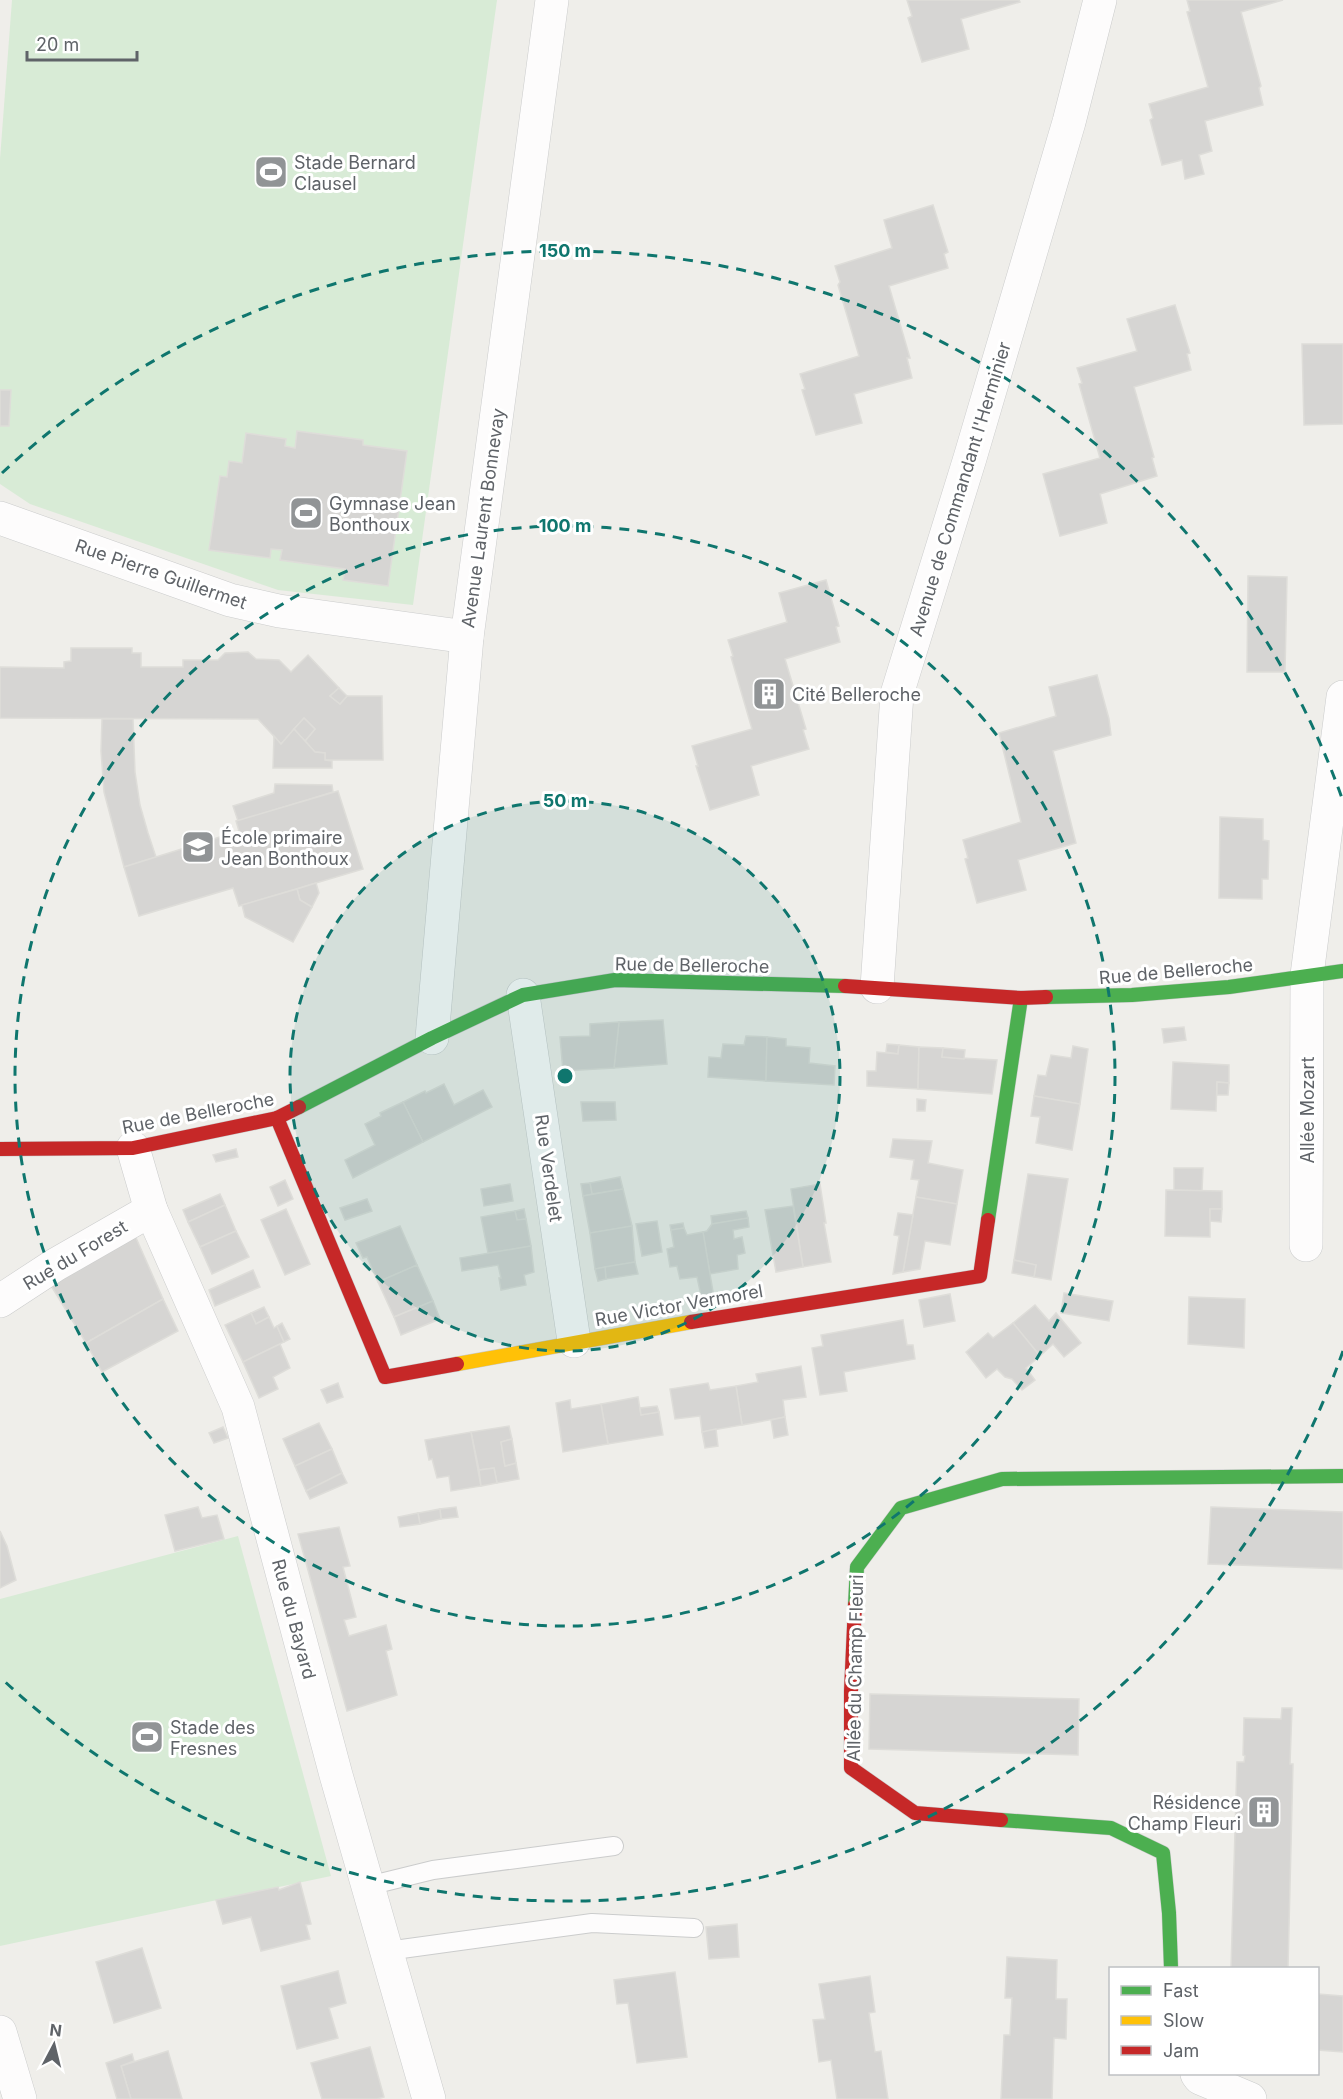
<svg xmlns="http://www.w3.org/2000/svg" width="1343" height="2099" font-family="Inter,sans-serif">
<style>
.pitch{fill:#d8ebd6}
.building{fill:#d6d5d3;stroke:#deddd9;stroke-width:1.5}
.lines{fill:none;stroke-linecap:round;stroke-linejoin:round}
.lane-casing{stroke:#cbcccc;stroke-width:20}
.street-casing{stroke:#cbcccc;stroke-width:34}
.fast-casing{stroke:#cacacb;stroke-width:15}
.slow-casing{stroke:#cacacb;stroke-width:15}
.jam-casing{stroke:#cacacb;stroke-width:15}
.lane{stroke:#fdfcfc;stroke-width:18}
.street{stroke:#fdfcfc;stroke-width:33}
.fast{stroke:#4caf50;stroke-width:14}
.slow{stroke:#ffc107;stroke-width:14}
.jam{stroke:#c62828;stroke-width:14}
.ring{fill:none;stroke:#0f766e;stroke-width:3;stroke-dasharray:10 8}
.labels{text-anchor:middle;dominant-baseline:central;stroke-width:6;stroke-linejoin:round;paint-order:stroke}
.poi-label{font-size:18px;fill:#5f6368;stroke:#fff;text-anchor:start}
.street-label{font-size:18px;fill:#5f6368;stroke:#fff}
.centre{fill:#0f766e;stroke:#fff;stroke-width:3}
.ring-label{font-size:18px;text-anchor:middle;font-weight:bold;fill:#0f766e;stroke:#fff;stroke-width:6;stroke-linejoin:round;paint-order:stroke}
</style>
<rect width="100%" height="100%" fill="#efeeea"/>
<g class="pitch">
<path d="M12,0H497L413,605L278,590L30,504L0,484V159Z"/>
<path d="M238,1536L331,1876L0,1946V1599Z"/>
</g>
<g class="building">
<path d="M907,0H1019L1020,2L961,19L969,49L922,62L908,18L912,16Z"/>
<path d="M1187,0H1283L1241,12L1261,86L1259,88L1263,105L1205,121L1212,151L1199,155L1204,174L1185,179L1182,160L1162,165L1150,120L1153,118L1149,104L1208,87L1187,12L1190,11Z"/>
<path d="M933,205L948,252L944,254L948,268L889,286L910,358H907L912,378L854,394L862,423L816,435L802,390L805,389L800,374L859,356L838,285L840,282L835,266L892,248L884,220Z"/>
<path d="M1175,305L1190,353L1187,354L1191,370L1134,387L1154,457L1152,458L1157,476L1100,494L1107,523L1060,536L1043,474L1100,458L1079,384L1082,383L1077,368L1137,351L1127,319Z"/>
<path d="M1302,344H1343V424L1304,425Z"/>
<path d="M0,390H11L9,426H0Z"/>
<path d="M297,431L363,440V445L407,451L388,586L343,580L345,569L280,560L282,550L271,549L270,558L209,550L220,476L227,477L229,461L242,463L246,433L286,439L285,446L295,448Z"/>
<path d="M1248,576L1287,577L1285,672H1247Z"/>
<path d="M826,580L839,626L836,627L840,642L785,659L806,729L803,730L809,749L751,766L759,795L710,810L696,766H698L692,746L752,729L731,657L733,656L728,640L787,622L779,593Z"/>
<path d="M71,648H132V653H141V667H183V660H218L225,653L248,652L256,659L279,660L291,672L308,655L339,688L330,696L340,704L347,696H382L383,760H325V753L315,752L305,741L315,729L304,718L281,744L258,719L0,718V667L64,668V662L71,661Z"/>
<path d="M1097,675L1109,719L1111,735L1053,751L1076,843L1018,860L1026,890L977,903L965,859L968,858L963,840L1021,822L999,733L1056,716L1049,687Z"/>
<path d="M339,688L347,696L340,704L330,696Z"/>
<path d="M304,718L315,729L305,741L294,729Z"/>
<path d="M102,719H133L135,772L140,805L148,833L156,857L124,867L104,792L101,751Z"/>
<path d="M294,729L315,752L325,753V760L332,761V768H273L274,736L281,744Z"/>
<path d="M275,784L332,785L333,792L238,821L233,806L274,793Z"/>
<path d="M338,791L363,869L239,906L233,888L139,916L124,867L239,831L236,821Z"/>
<path d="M1220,817L1263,819V840L1269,841L1268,879H1262V899L1219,898Z"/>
<path d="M316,883L319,893L312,907L300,900L297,889Z"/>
<path d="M297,889L300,900L312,907L293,942L245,917L242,905Z"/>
<path d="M663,1020L667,1064L614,1068L619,1022Z"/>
<path d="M619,1022L614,1068L563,1071L560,1037L590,1036V1024Z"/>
<path d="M1184,1027L1186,1040L1164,1043L1162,1029Z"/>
<path d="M746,1036L767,1037L766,1081L708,1077L709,1057L721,1058L723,1044L744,1045Z"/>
<path d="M767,1037L786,1039V1046L810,1048L809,1063L835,1066L834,1085L766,1081Z"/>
<path d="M887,1044L899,1045L898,1054L886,1052Z"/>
<path d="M899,1045L919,1047L918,1089L867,1086V1071H876L877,1052L898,1054Z"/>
<path d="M1073,1046L1088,1049L1080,1104L1034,1096L1038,1075L1046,1076L1051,1055L1071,1058Z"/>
<path d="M919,1047L943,1048L942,1057L997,1060L992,1094L918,1089Z"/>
<path d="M943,1048L965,1050L964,1059L942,1057Z"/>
<path d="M1173,1062L1229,1065V1083L1217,1082L1216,1111L1171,1109Z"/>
<path d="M1217,1082L1229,1083L1228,1095H1217Z"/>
<path d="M444,1084L454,1105L483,1090L492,1107L423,1142L403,1102L425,1091L426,1093Z"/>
<path d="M1034,1096L1080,1104L1072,1150L1036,1143L1040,1117L1031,1116Z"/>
<path d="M917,1099L926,1100L925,1111H917Z"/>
<path d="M403,1102L423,1142L353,1178L345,1160L375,1145L365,1124L381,1116L380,1113Z"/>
<path d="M581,1102H615L616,1120L583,1121Z"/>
<path d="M893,1139L932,1141L928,1163L963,1170L957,1204L916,1197L919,1180L911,1179L914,1160L890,1157Z"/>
<path d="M236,1149L238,1157L216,1162L213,1155Z"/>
<path d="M1174,1168H1203L1202,1191L1174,1190Z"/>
<path d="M1028,1174L1068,1179L1051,1280L1034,1277L1036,1265L1014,1260Z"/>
<path d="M620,1177L623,1189L592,1194L590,1183Z"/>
<path d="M285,1180L293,1199L278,1206L270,1187Z"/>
<path d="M590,1183L592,1194L583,1196L581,1184Z"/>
<path d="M510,1184L513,1201L484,1206L481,1189Z"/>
<path d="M820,1184L826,1223H824L831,1262L803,1267L791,1189Z"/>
<path d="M623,1189L632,1226L590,1233L583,1196Z"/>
<path d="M1166,1190L1222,1191V1209H1210V1237L1165,1236Z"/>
<path d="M220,1194L225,1205L188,1222L183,1210Z"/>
<path d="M916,1197L957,1204L950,1245L925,1241L920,1269L903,1272Z"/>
<path d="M367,1199L372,1211L345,1220L340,1208Z"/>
<path d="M225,1205L236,1231L200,1247L188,1222Z"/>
<path d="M793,1206L803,1267L776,1272L765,1210Z"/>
<path d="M286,1209L310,1264L285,1275L261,1220Z"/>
<path d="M524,1209L526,1219L517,1220L515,1211Z"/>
<path d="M1210,1209H1222L1221,1222L1210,1221Z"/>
<path d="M515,1211L517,1220L526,1219L531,1246L488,1253L481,1217Z"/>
<path d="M746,1211L748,1218L712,1224L711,1216Z"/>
<path d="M898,1213L913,1215L903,1272L893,1274L899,1236L894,1235Z"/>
<path d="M748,1218L749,1227L733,1230L734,1239L742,1237L745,1253L737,1255L738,1269L710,1274L703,1232L707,1231L712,1224Z"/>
<path d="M657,1221L662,1252L642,1256L636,1224Z"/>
<path d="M683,1223L684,1228L671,1230L670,1225Z"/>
<path d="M400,1226L417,1265L378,1282L367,1257L363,1258L356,1243Z"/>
<path d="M632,1226L635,1262L595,1269L590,1233Z"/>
<path d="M684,1228L687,1235L703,1232L714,1298L702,1300L697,1277L680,1279L677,1266L670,1267L667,1249L674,1247L671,1230Z"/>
<path d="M133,1231L163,1299L86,1343L50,1284Z"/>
<path d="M236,1231L249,1257L212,1274L200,1247Z"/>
<path d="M531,1246L534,1272L524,1275L526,1285L501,1290L499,1278H501L498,1265L462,1271L460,1258Z"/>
<path d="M1014,1260L1036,1265L1034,1277L1012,1273Z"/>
<path d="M635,1262L638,1274L606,1279L605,1267Z"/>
<path d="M417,1265L433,1301L394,1317L378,1282Z"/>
<path d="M605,1267L606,1279L598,1281L595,1269Z"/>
<path d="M253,1270L260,1287L215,1306L209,1290Z"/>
<path d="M1064,1293L1113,1301L1109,1321L1061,1313Z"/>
<path d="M950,1294L955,1321L924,1327L919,1300Z"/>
<path d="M1189,1297L1245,1299L1244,1348L1188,1344Z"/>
<path d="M163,1299L178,1331L102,1372L86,1343Z"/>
<path d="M433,1301L440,1319L401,1335L394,1317Z"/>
<path d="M1035,1305L1049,1321L1056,1313L1081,1343L1064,1357L1053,1344L1040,1356L1013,1323Z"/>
<path d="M264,1307L269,1317L256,1324L251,1313Z"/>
<path d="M251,1313L256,1324L269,1317L274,1328L277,1326L284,1342L243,1362L225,1325Z"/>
<path d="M903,1320L907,1345H913L915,1359L844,1372L847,1391L820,1395L812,1348L823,1346L821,1335Z"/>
<path d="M282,1323L290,1339L284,1342L277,1326Z"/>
<path d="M1013,1323L1040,1356L1026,1368L1035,1380L1022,1390L1012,1379L1005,1377L997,1369L986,1378L966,1352L988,1333L993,1338Z"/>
<path d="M280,1344L290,1368L273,1377L278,1389L259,1398L243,1362Z"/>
<path d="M801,1366L806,1397L783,1400L785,1417L742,1425L736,1386L758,1382L756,1374Z"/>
<path d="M338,1383L343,1397L327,1403L321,1390Z"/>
<path d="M708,1383L710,1390L736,1386L742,1425L702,1432L700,1416L675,1419L670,1389Z"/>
<path d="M638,1397L641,1415L659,1412L663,1435L608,1444L601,1404Z"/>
<path d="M570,1400L571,1409L601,1404L608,1444L563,1452L556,1403Z"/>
<path d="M657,1406L659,1412L641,1415L640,1408Z"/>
<path d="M785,1417L788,1435L774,1438L771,1420Z"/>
<path d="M319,1423L332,1449L295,1466L283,1439Z"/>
<path d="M509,1426L512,1439L501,1442L505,1466L516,1463L519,1479L497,1483L494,1468L479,1470L471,1432Z"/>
<path d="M223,1427L228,1438L214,1443L209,1433Z"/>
<path d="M716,1429L718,1446L705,1448L702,1432Z"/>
<path d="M471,1432L481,1486L451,1491L449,1476L437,1478L432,1459L429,1460L425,1440Z"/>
<path d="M512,1439L516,1463L505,1466L501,1442Z"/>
<path d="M332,1449L342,1473L306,1491L295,1466Z"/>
<path d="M494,1468L497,1483L481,1486L479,1470Z"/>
<path d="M342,1473L347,1483L310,1499L306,1491Z"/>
<path d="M198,1507L202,1518L217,1515L224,1539L175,1551L165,1515Z"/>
<path d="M456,1507L458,1517L441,1519L440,1509Z"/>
<path d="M1211,1507L1343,1512V1569L1208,1564Z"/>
<path d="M440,1509L441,1519L420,1524L418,1513Z"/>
<path d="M418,1513L420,1524L400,1527L398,1517Z"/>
<path d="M339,1527L350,1566L343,1567L356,1617L344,1620L349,1636L386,1625L392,1649L386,1651L397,1695L347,1711L298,1534Z"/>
<path d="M0,1531L7,1546L16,1580L0,1588Z"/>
<path d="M870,1694L1079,1699L1078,1755L869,1749Z"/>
<path d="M1282,1708H1292L1290,1764H1293L1288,1968H1231L1237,1762H1244L1245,1756L1243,1755L1244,1718L1281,1719Z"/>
<path d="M300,1882L311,1924L306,1925L310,1939L261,1951L251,1917L223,1924L216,1900L278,1887L279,1890Z"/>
<path d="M737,1924L739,1957L709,1959L706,1927Z"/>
<path d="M142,1948L161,2008L114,2023L96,1962Z"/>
<path d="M1007,1957L1057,1960L1056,1999H1067L1066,2039L1054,2038L1052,2099H1001L1004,2035H1010L1012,1998H1005Z"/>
<path d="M338,1971L346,2003L329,2008L338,2038L297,2049L281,1986Z"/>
<path d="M675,1972L687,2057L637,2063L628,2003L617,2004L614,1980Z"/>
<path d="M870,1976L875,2012L869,2013L875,2052L881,2051L888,2099H837L831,2060L819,2062L813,2020L825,2019L819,1984Z"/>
<path d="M1318,1994L1343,1996V2052L1318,2050Z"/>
<path d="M370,2047L384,2097L377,2099H322L311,2063Z"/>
<path d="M168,2051L182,2099H131L121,2066Z"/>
<path d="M132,2054L134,2061L121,2066L131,2099H117L106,2063Z"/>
</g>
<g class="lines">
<defs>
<g id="lane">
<path d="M368,1886L433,1870L614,1846"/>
<path d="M387,1951L592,1923L694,1928"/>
</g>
<g id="street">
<path d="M0,518L230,600L279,611L467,637"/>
<path d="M877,987L897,694L970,458L1069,122L1100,0"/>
<path d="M523,995L574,1341"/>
<path d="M432,1038L467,637L552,0"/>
<path d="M133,1148L151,1210L238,1407L336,1775L429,2099"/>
<path d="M1306,1245L1307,975L1343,697"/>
<path d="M0,1301L55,1265L151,1210"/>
<path d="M0,2032L20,2099"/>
<path d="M1197,2074L1200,2078L1250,2099"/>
</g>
<g id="fast">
<path d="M1046,997L1132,995L1229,987L1343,971"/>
<path d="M299,1107L432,1038L523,995L615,980L845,986"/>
<path d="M988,1220L1021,998"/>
<path d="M855,1605L857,1567L901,1508L1002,1479L1343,1476"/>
<path d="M1001,1820L1111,1828L1163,1853L1169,1913L1171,1968"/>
</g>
<path id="slow" d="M457,1364L691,1322"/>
<g id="jam">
<path d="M845,986L1021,998L1046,997"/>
<path d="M277,1118L385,1377L457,1364"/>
<path d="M0,1149L133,1148L277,1118L299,1107"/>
<path d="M691,1322L980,1276L988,1220"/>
<path d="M855,1605L851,1691V1768L915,1813L1001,1820"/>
</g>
</defs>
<use href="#lane" class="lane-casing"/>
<use href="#street" class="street-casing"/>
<use href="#fast" class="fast-casing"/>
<use href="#slow" class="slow-casing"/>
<use href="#jam" class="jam-casing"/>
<use href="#lane" class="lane"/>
<use href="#street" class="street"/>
<use href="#fast" class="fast"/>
<use href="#slow" class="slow"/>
<use href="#jam" class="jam"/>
</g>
<circle cx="565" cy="1076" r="275" fill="#0f766e" fill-opacity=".12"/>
<g class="ring">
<circle cx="565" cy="1076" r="275"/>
<circle cx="565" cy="1076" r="550"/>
<path d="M1343 1351A825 825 0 0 1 2 1679M2 473A825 825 0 0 1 1343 801"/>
</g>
<defs>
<symbol id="stadium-square" viewBox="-11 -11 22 22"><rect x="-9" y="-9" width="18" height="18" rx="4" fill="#919496" stroke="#fff"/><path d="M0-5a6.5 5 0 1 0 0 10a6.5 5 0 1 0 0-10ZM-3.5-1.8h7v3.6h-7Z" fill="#fff"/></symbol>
<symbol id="building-square" viewBox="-11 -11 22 22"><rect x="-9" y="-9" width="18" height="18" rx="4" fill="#919496" stroke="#fff"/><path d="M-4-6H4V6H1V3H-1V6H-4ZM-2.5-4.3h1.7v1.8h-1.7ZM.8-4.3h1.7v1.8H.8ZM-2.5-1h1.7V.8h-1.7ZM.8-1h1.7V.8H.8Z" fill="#fff"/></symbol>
<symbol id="school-square" viewBox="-11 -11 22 22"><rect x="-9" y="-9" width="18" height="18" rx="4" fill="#919496" stroke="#fff"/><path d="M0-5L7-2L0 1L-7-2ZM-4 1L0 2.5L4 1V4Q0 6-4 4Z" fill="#fff"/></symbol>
</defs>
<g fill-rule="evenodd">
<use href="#stadium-square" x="252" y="153" width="38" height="38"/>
<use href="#stadium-square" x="287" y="494" width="38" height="38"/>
<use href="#building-square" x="750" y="675" width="38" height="38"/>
<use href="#school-square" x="179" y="828" width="38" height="38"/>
<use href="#stadium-square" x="128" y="1718" width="38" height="38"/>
<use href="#building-square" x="1245" y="1793" width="38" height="38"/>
</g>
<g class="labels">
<g class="poi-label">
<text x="294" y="162">Stade Bernard<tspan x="294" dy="21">Clausel</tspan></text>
<text x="329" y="503">Gymnase Jean<tspan x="329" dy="21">Bonthoux</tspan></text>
<text x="792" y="694">Cité Belleroche</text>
<text x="221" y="837">École primaire<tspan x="221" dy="21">Jean Bonthoux</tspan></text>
<text x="170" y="1727">Stade des<tspan x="170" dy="21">Fresnes</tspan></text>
<text x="1241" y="1802" text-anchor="end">Résidence<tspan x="1241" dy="21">Champ Fleuri</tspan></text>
</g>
<g class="street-label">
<text transform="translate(960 489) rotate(-73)">Avenue de Commandant l'Herminier</text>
<text transform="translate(483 518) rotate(-82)">Avenue Laurent Bonnevay</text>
<text transform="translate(161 574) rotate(19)">Rue Pierre Guillermet</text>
<text transform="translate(692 965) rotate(1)">Rue de Belleroche</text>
<text transform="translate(1176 971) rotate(-5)">Rue de Belleroche</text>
<text transform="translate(1307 1110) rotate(-90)">Allée Mozart</text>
<text transform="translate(198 1113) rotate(-11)">Rue de Belleroche</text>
<text transform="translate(549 1168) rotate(82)">Rue Verdelet</text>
<text transform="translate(75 1255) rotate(-31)">Rue du Forest</text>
<text transform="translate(679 1305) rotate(-10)">Rue Victor Vermorel</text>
<text transform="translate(294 1619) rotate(75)">Rue du Bayard</text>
<text transform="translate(855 1668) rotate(-89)">Allée du Champ Fleuri</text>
</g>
</g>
<circle cx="565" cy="1076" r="9" class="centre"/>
<g class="ring-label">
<text x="565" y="257">150 m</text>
<text x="565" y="532">100 m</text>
<text x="565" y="807">50 m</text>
</g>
<rect x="1109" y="1967" width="210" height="108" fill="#ffffff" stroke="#bfc1c3" stroke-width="1.5"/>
<rect x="1121" y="1986" width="30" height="9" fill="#4caf50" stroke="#bfc1c3" stroke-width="1.5"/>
<text x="1163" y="1997" font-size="18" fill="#5f6368">Fast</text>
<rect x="1121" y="2016" width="30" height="9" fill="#ffc107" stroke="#bfc1c3" stroke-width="1.5"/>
<text x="1163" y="2027" font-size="18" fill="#5f6368">Slow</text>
<rect x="1121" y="2046" width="30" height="9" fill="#c62828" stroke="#bfc1c3" stroke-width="1.5"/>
<text x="1163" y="2057" font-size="18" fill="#5f6368">Jam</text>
<g transform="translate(54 2045) rotate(7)" stroke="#ffffff" stroke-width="4.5" paint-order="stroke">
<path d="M0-4.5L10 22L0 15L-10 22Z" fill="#5f6368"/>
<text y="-9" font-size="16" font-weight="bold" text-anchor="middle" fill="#5f6368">N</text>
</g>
<path d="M27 51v9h110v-9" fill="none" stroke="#5f6368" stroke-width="3"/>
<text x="36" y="51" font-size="18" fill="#5f6368" stroke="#ffffff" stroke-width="4.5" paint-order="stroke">20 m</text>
</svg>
